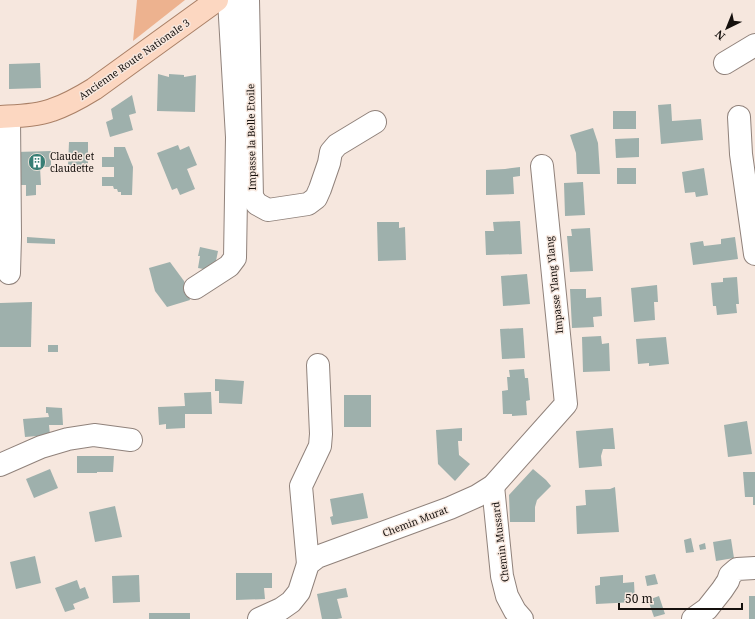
<svg xmlns="http://www.w3.org/2000/svg" width="755" height="619" font-family="'Noto Serif',serif">
<style>
.green{fill:#edb28f}
.building{fill:#9eb0ac}
.lines{fill:none;stroke-linecap:round;stroke-linejoin:round}
.minor-casing{stroke:#90827b;stroke-width:24}
.major-casing{stroke:#aa8067;stroke-width:24}
.minor{stroke:#fff;stroke-width:22}
.major{stroke:#fcd7c1;stroke-width:22}
.labels{text-anchor:middle;dominant-baseline:central;stroke-width:3;stroke-linejoin:round;paint-order:stroke}
.street-label{font-size:10px;fill:#15100d;stroke:#f6e7de}
.poi-label{font-size:10px;fill:#15100d;stroke:#f6e7de;text-anchor:start}
</style>
<rect width="100%" height="100%" fill="#f6e7de"/>
<path class="green" d="M137,0H185L133,41Z"/>
<g class="building">
<path d="M40,63L41,88L9,89V64Z"/>
<path d="M158,74L169,77V74L184,75V77L196,75L195,112L157,111Z"/>
<path d="M132,95L136,113L129,115L133,130L110,137L106,122L113,119L111,109Z"/>
<path d="M671,104L672,121L701,119L703,140L661,144L658,105Z"/>
<rect x="613" y="111" width="23" height="18"/>
<path d="M593,128L598,143L600,174H577L576,153L570,135Z"/>
<path d="M639,138V157L616,158L615,139Z"/>
<path d="M69,142H88V166H68Z"/>
<path d="M178,145L180,150L189,146L197,165L187,169L195,189L180,195L177,188L172,190L157,153Z"/>
<path d="M114,147H125L133,167L132,195H121V192H118L117,189H114L113,186H102V177H114V167H102V157H114Z"/>
<path d="M51,151V167H40L41,185H36V195L26,196V185H21V168H17L16,152Z"/>
<path d="M520,167V176L513,177L514,194L486,195V170L505,169Z"/>
<rect x="617" y="168" width="19" height="16"/>
<path d="M704,168L708,195L696,197L695,192L685,193L682,172Z"/>
<path d="M583,182L585,215L565,216L564,183Z"/>
<path d="M519,221H520L522,254L486,255L485,231H494L493,222Z"/>
<path d="M377,222H399V228L405,227L406,260L378,261Z"/>
<path d="M590,228L593,271L570,272L567,236H572L571,229Z"/>
<path d="M27,237L55,239V244L27,243Z"/>
<path d="M735,237L738,259L693,265L690,243L703,241L704,246L721,244V239Z"/>
<path d="M200,247L218,251L214,271L198,268L200,256H198Z"/>
<path d="M170,262L184,281L190,300L167,307L155,291L149,268Z"/>
<path d="M527,274L530,304L503,306L501,276Z"/>
<path d="M737,277L739,304H736L737,313L717,315L716,306H713L711,283L723,282V278Z"/>
<path d="M657,285L658,302H654L655,320L634,322L631,288Z"/>
<path d="M570,289H586V298L601,297L602,316L593,317L594,327L572,328Z"/>
<path d="M32,302L31,347H0V303Z"/>
<path d="M523,328L525,358L502,359L500,329Z"/>
<path d="M601,336L602,344L609,343L610,371L583,372L582,337Z"/>
<path d="M666,337L669,364L649,366V363L638,364L636,339Z"/>
<rect x="48" y="345" width="10" height="7"/>
<path d="M524,369L525,378H528L530,400L526,401L527,415L512,416V414H503L502,391L508,390L507,377H510L509,370Z"/>
<path d="M215,379L244,381L242,404L219,403V391H215Z"/>
<path d="M211,392L212,414H185V428L166,429V424L159,425L158,407L185,406L184,393Z"/>
<rect x="344" y="395" width="27" height="32"/>
<path d="M46,407L62,408L63,425H49L50,435L25,437L23,419L49,417L48,413H46Z"/>
<path d="M747,421L752,454L728,457L724,425Z"/>
<path d="M462,428V441H458L459,455L470,464L455,481L438,464L436,430Z"/>
<path d="M613,428L615,449H603L601,456L602,466L579,468L576,431Z"/>
<path d="M77,456H114L113,472H97V473H77Z"/>
<path d="M50,469L58,488L34,498L26,479Z"/>
<path d="M533,469L546,480L551,486L537,500L535,507V522H510L509,495Z"/>
<path d="M743,472H755V505H753V497H745Z"/>
<path d="M615,487L619,532L577,534L576,506L586,505L585,490L610,489Z"/>
<path d="M363,493L368,518L332,525L330,517L333,516L330,499Z"/>
<path d="M115,506L122,537L95,542L89,512Z"/>
<path d="M691,538L694,552L686,553L684,540Z"/>
<path d="M731,539L734,558L716,561L713,542Z"/>
<path d="M705,543L706,549L700,550L699,545Z"/>
<path d="M35,556L41,583L16,589L10,562Z"/>
<path d="M236,573H272V588H264L265,599L236,600Z"/>
<path d="M655,574L658,584L647,586L645,576Z"/>
<path d="M139,575L140,602L113,603L112,576Z"/>
<path d="M623,575V583L634,582L635,602L596,604L595,586L600,585V577Z"/>
<path d="M77,580L80,589L85,587L89,598L73,604L75,609L65,612L55,588Z"/>
<path d="M346,588L348,597L337,599L342,618L337,619H322L317,594Z"/>
<path d="M659,596L665,614L654,617L648,600Z"/>
<rect x="749" y="596" width="6" height="23"/>
<rect x="149" y="613" width="41" height="6"/>
</g>
<g class="lines">
<defs>
<g id="minor">
<path d="M248,0L252,197L257,204L268,210L308,204L316,198L320,189L329,163L331,152L337,145L375,122"/>
<path d="M725,63L755,45"/>
<path d="M9,117L10,237L9,273"/>
<path d="M739,117L741,154L755,254"/>
<path d="M195,288L229,266L235,258L237,137L229,0"/>
<path d="M0,465L41,447L68,439L94,435L131,440"/>
<path d="M493,486L502,576L507,596L515,611L522,619"/>
<path d="M308,564L301,486L320,446L321,434L318,365"/>
<path d="M259,619L281,609L291,602L299,592L308,564L317,557L450,508L477,496L493,486L566,404L542,166"/>
<path d="M693,619L707,609L722,590L728,581L730,575L737,569L755,568"/>
</g>
<path id="major" d="M0,117C17,116 36,116 52,110C67,105 81,97 94,89L217,0"/>
</defs>
<use href="#minor" class="minor-casing"/>
<use href="#major" class="major-casing"/>
<use href="#minor" class="minor"/>
<use href="#major" class="major"/>
</g>
<defs>
<symbol id="building-disc" viewBox="-11 -11 22 22"><circle r="9.5" fill="#387e75" stroke="#f6e7de"/><path d="M-4-6H4V6H1V3H-1V6H-4ZM-2.5-4.3h1.7v1.8h-1.7ZM.8-4.3h1.7v1.8H.8ZM-2.5-1h1.7V.8h-1.7ZM.8-1h1.7V.8H.8Z" fill="#fff"/></symbol>
</defs>
<g fill-rule="evenodd">
<use href="#building-disc" x="27" y="152" width="20" height="20"/>
</g>
<g class="labels">
<g class="street-label">
<text transform="translate(134 59) rotate(-35)">Ancienne Route Nationale 3</text>
<text transform="translate(251 137) rotate(-91)">Impasse la Belle Etoile</text>
<text transform="translate(554 285) rotate(-96)">Impasse Ylang Ylang</text>
<text transform="translate(415 521) rotate(-21)">Chemin Murat</text>
<text transform="translate(500 542) rotate(-97)">Chemin Mussard</text>
</g>
<g class="poi-label">
<text x="50" y="156">Claude et<tspan x="50" dy="12">claudette</tspan></text>
</g>
</g>
<g transform="translate(727 28) rotate(223)" stroke="#f6e7de" stroke-width="3" paint-order="stroke">
<path d="M0-3L7 15L0 10L-7 15Z" fill="#15100d"/>
<text y="-6" font-size="11" font-weight="bold" text-anchor="middle" fill="#15100d">N</text>
</g>
<path d="M619 603v6h123v-6" fill="none" stroke="#15100d" stroke-width="2"/>
<text x="625" y="603" font-size="12" fill="#15100d" stroke="#f6e7de" stroke-width="3" paint-order="stroke">50 m</text>
</svg>
